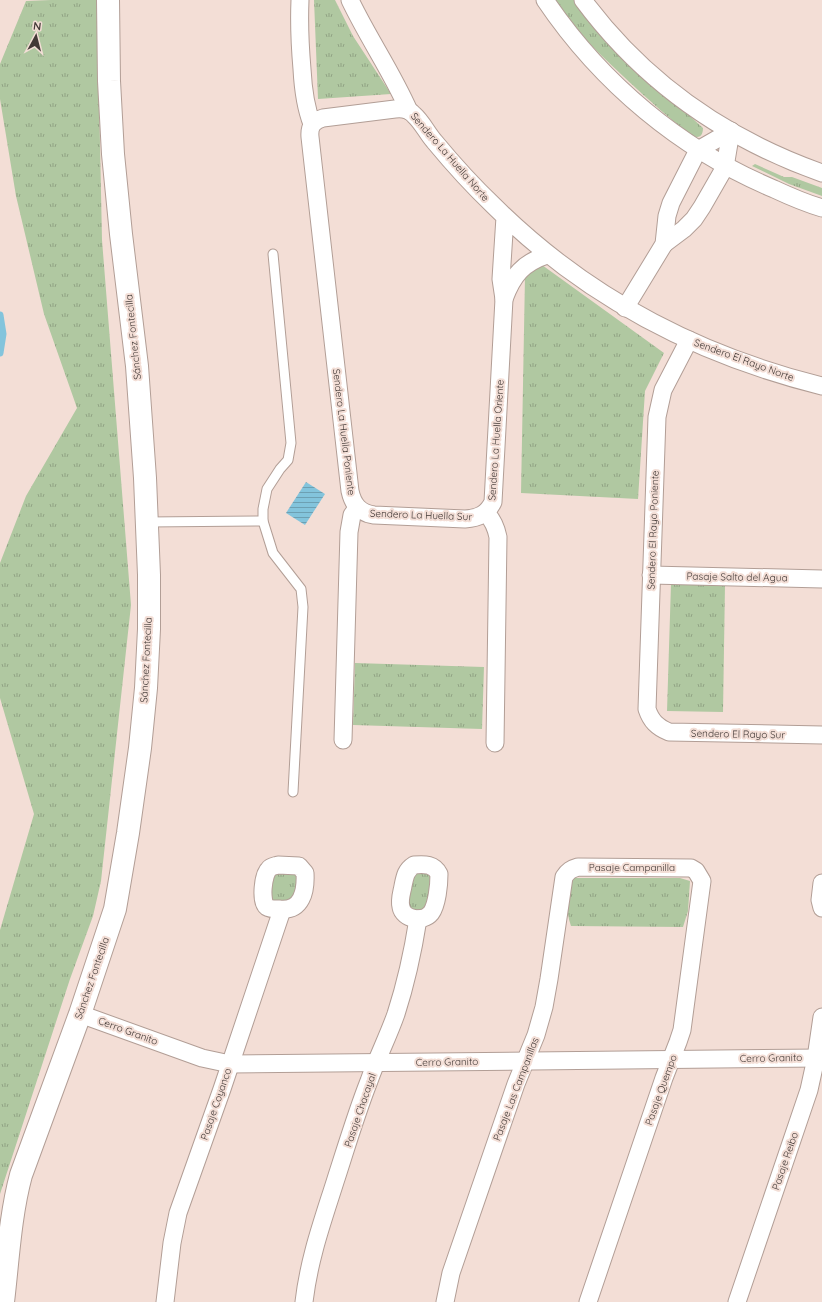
<svg xmlns="http://www.w3.org/2000/svg" width="822" height="1302" font-family="Quicksand,sans-serif">
<style>
.grass{fill:url(#grass-tufts)}
.water{fill:url(#water-rules)}
.lines{fill:none;stroke-linecap:round;stroke-linejoin:round}
.stream{stroke:#83c4dc;stroke-width:7}
.lane-casing{stroke:#b29e96;stroke-width:11}
.street-casing{stroke:#b29e96;stroke-width:19}
.secondary-casing{stroke:#b29e96;stroke-width:24}
.lane{stroke:#fff;stroke-width:9}
.street{stroke:#fff;stroke-width:17}
.secondary{stroke:#fff;stroke-width:22}
.labels{text-anchor:middle;dominant-baseline:central;stroke-width:4;stroke-linejoin:round;paint-order:stroke}
.street-label{font-size:10px;fill:#423936;stroke:#f3ded6}
</style>
<defs>
<pattern id="grass-tufts" width="24" height="20" patternUnits="userSpaceOnUse"><rect width="24" height="20" fill="#b0c8a1"/><path d="M3 7l-1-3M5 7V3M7 7l1-3M15 17l-1-3M17 17v-4M19 17l1-3" fill="none" stroke="#91a384"/></pattern>
<pattern id="water-rules" width="6" height="5" patternUnits="userSpaceOnUse"><rect width="6" height="5" fill="#83c4dc"/><path d="M0 2.5h6" fill="none" stroke="#6da0b3"/></pattern>
</defs>
<rect width="100%" height="100%" fill="#f3ded6"/>
<g class="grass">
<path d="M51,0H97L102,240L131,605L101,881L93,916L70,979L0,1194V930L34,814L0,698V563L26,496L77,408L44,314L16,196L0,99V64L26,1Z"/>
<path d="M314,0H335L353,36L391,94L318,99Z"/>
<path d="M555,0H577L614,48L654,88L680,107L703,128C703,132 702,137 697,137C685,136 600,55 587,41C575,28 565,14 555,0Z"/>
<path d="M755,164L784,177H792L822,188V196L789,184L752,166Z"/>
<path d="M542,265L664,353L645,391L638,499L521,493L525,276Z"/>
<path d="M671,584L725,585L723,712L667,711Z"/>
<path d="M355,663L484,667L482,729L353,725Z"/>
<path d="M416,868L435,876L426,909L421,915L405,905Z"/>
<path d="M275,872L296,873L299,878L295,899L270,904L269,876Z"/>
<path d="M573,878H680L690,881L688,911L683,927L571,926C565,910 567,893 573,878Z"/>
</g>
<path class="water" d="M306,482L325,494L305,525L286,513Z"/>
<g class="lines">
<path class="stream" d="M0,315L3,334L0,353"/>
<defs>
<g id="lane">
<path d="M273,254L291,443L288,460L280,469L267,489L263,509V521L273,553L301,589L303,607L293,792"/>
<path d="M147,522L263,521"/>
</g>
<g id="street">
<path d="M300,0C299,23 300,46 302,69C303,88 305,106 312,124"/>
<path d="M350,0C368,38 392,72 409,111"/>
<path d="M545,0C601,83 681,150 774,189C789,196 805,203 822,208"/>
<path d="M583,0C644,82 726,139 822,173"/>
<path d="M505,217L501,279L504,299L493,502C487,514 479,518 465,519L374,515C360,513 353,505 350,491L310,137C309,126 313,121 323,118L395,109C402,108 409,109 414,115C422,122 427,133 434,141C453,164 473,186 494,206C586,297 697,355 822,386"/>
<path d="M664,244L684,229L694,219L702,207L725,167L731,131"/>
<path d="M504,299C513,275 523,263 547,255"/>
<path d="M625,308L664,244L667,216L671,203L698,150L731,131"/>
<path d="M689,340L663,390L657,417L647,709C651,721 657,727 669,732L822,735"/>
<path d="M486,513C493,520 496,527 498,537L495,743"/>
<path d="M651,575L822,579"/>
<path d="M343,740L349,532L352,515L357,508"/>
<path d="M278,865L299,866L305,873C306,891 302,912 279,909C276,909 270,909 267,907C260,902 263,874 269,869C271,866 275,866 278,865Z"/>
<path d="M414,865C425,864 434,864 439,874C439,885 437,905 431,913C423,923 403,919 401,907C399,900 402,892 403,886C405,876 406,870 414,865Z"/>
<path d="M822,883L820,900L822,908"/>
<path d="M80,1014L202,1058L230,1064L822,1058"/>
<path d="M165,1302L172,1243L178,1213L222,1089L282,910"/>
<path d="M304,1302C309,1259 322,1223 335,1182C346,1148 356,1114 369,1081C377,1058 388,1037 396,1014C406,983 413,951 418,919"/>
<path d="M445,1302L451,1273L516,1084L536,1035L544,1007L549,979L564,877C568,871 571,869 578,867L691,868L696,871L702,881L682,1030L678,1042L664,1078L588,1302"/>
<path d="M737,1302L809,1090L816,1058L822,1017"/>
</g>
<path id="secondary" d="M3,1302C8,1260 10,1216 21,1175L80,1014L115,909L128,833L140,748L146,688L149,629V575L145,478L137,366L121,234L113,154L109,81L108,0"/>
</defs>
<use href="#lane" class="lane-casing"/>
<use href="#street" class="street-casing"/>
<use href="#secondary" class="secondary-casing"/>
<use href="#lane" class="lane"/>
<use href="#street" class="street"/>
<use href="#secondary" class="secondary"/>
</g>
<g class="labels">
<g class="street-label">
<text transform="translate(450 157) rotate(49)">Sendero La Huella Norte</text>
<text transform="translate(133 337) rotate(-96)">Sánchez Fontecilla</text>
<text transform="translate(744 360) rotate(20)">Sendero El Rayo Norte</text>
<text transform="translate(344 432) rotate(83)">Sendero La Huella Poniente</text>
<text transform="translate(496 440) rotate(-86)">Sendero La Huella Oriente</text>
<text transform="translate(421 515) rotate(2)">Sendero La Huella Sur</text>
<text transform="translate(653 530) rotate(-88)">Sendero El Rayo Poniente</text>
<text transform="translate(737 577) rotate(1)">Pasaje Salto del Agua</text>
<text transform="translate(146 660) rotate(-87)">Sánchez Fontecilla</text>
<text transform="translate(738 734) rotate(1)">Sendero El Rayo Sur</text>
<text x="632" y="867">Pasaje Campanilla</text>
<text transform="translate(92 978) rotate(-71)">Sánchez Fontecilla</text>
<text transform="translate(128 1031) rotate(20)">Cerro Granito</text>
<text transform="translate(771 1058) rotate(-1)">Cerro Granito</text>
<text transform="translate(447 1062) rotate(-1)">Cerro Granito</text>
<text transform="translate(516 1089) rotate(-69)">Pasaje Las Campanillas</text>
<text transform="translate(661 1090) rotate(-70)">Pasaje Quempo</text>
<text transform="translate(216 1104) rotate(-71)">Pasaje Coyanco</text>
<text transform="translate(360 1110) rotate(-71)">Pasaje Chacayal</text>
<text transform="translate(785 1161) rotate(-71)">Pasaje Reibo</text>
</g>
</g>
<g transform="translate(36 36) rotate(7)" stroke="#f3ded6" stroke-width="3" paint-order="stroke">
<path d="M0-3L7 15L0 10L-7 15Z" fill="#423936"/>
<text y="-6" font-size="11" font-weight="bold" text-anchor="middle" fill="#423936">N</text>
</g>
</svg>
